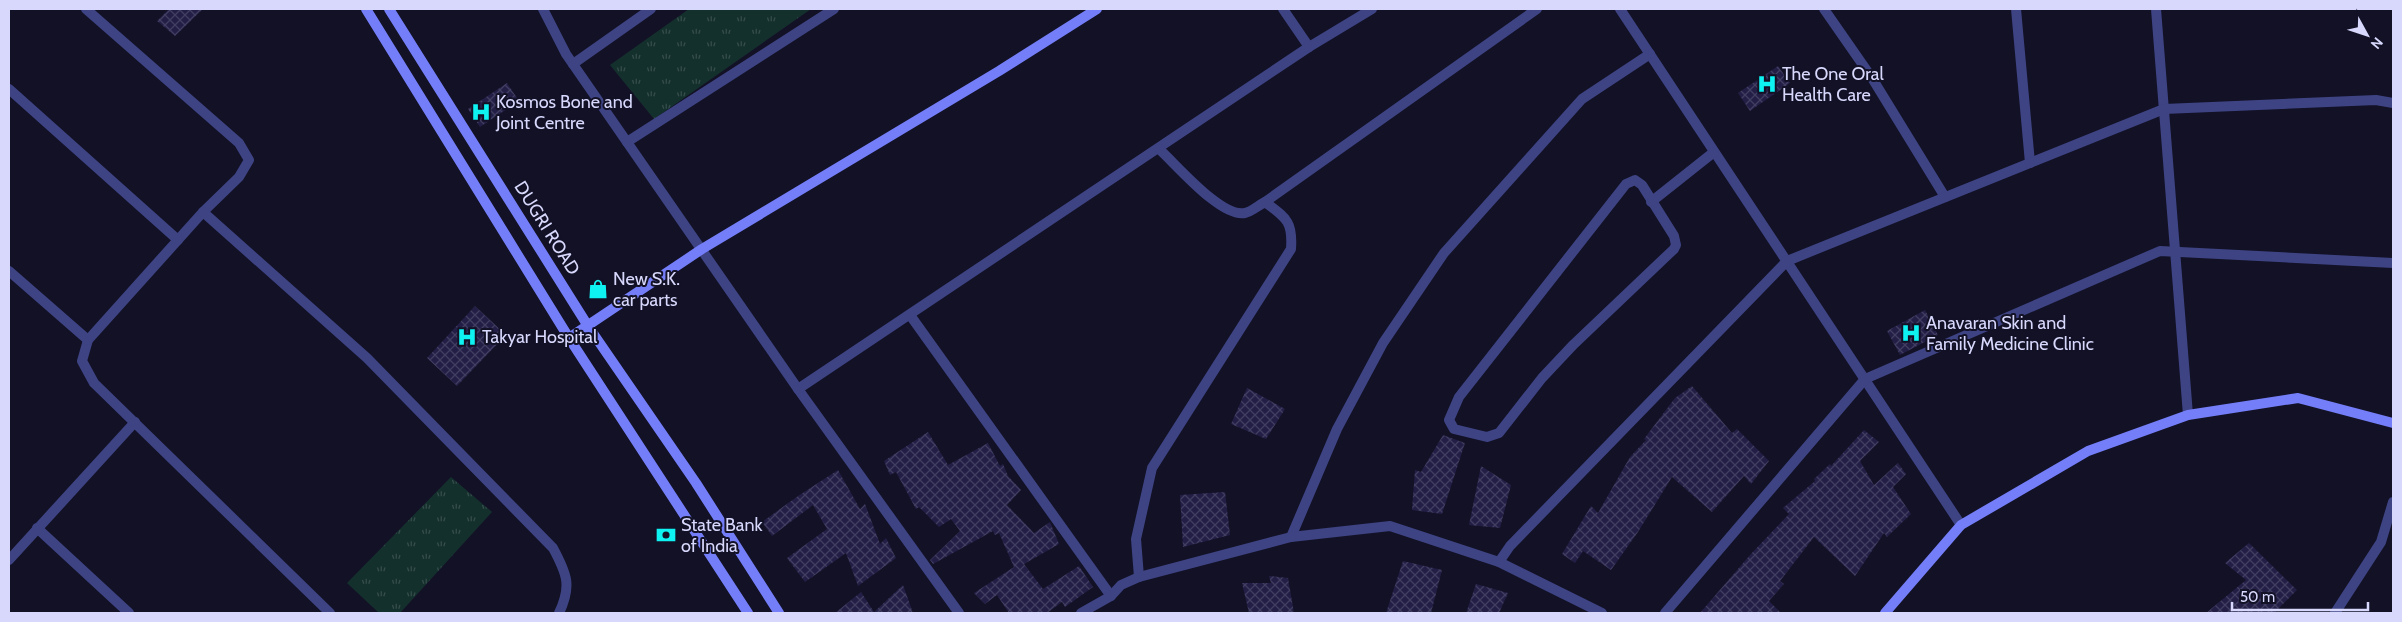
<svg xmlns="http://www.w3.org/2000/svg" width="2402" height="622" font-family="Cabin,sans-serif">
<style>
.park{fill:url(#park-tufts)}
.building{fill:url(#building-cross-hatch)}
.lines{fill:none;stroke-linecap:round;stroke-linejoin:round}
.street{stroke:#3e4383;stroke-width:10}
.secondary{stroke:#747ef8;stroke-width:10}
.labels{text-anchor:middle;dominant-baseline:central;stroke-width:4;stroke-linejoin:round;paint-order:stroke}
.poi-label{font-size:18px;fill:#d8d8fd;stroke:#121126;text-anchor:start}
.street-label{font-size:18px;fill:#d8d8fd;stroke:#121126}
</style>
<defs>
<pattern id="park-tufts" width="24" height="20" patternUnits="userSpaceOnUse" patternTransform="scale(1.25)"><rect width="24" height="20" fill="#14302c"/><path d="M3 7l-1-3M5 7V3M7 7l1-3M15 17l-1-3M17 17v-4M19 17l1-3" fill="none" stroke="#354d4c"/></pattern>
<pattern id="building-cross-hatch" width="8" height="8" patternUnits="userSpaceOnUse" patternTransform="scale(1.25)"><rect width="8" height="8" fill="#221e46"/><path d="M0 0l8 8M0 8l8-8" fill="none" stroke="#413e62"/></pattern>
</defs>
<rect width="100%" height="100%" fill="#121126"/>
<g class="park">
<path d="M689,9H811L654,119L610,65Z"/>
<path d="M451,477L492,512L400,613H379L347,583Z"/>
</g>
<g class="building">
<path d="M169,9H203L175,36L157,21Z"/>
<path d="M1778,66L1790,83L1750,111L1738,93Z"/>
<path d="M507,83L519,101L480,127L468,109Z"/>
<path d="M475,306L506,335L457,386L427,358Z"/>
<path d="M1925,310L1938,335L1900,355L1887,331Z"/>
<path d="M1692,386L1732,433L1737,429L1769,461L1751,484L1744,476L1712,512L1672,477L1638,532L1611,570L1583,551L1575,563L1562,554L1591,506L1598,513L1630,457L1646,440L1644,439L1675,398Z"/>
<path d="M1247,388L1285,409L1266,439L1231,424Z"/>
<path d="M1864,430L1879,442L1860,461L1874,485L1898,463L1906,474L1893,487L1911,514L1887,537L1884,533L1855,576L1814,537L1780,581L1784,584L1769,601L1781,613H1700L1750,555L1789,514L1783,508L1815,481L1814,479L1830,464L1831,466Z"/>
<path d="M928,432L948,465L988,443L1000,466L1003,464L1008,476L1021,490L1007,505L1034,533L1050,522L1059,544L1024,564L1043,589L1079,566L1093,587L1065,607L1062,602L1047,613H1009L997,595L985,604L974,593L1014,567L999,533L995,535L993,531L933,564L930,560L960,531L951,519L939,527L919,507L916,509L896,472L890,475L884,461Z"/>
<path d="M1443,435L1465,443L1442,514L1412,510L1415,470L1421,472Z"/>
<path d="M1481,466L1511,485L1500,528L1469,525Z"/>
<path d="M838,470L860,509L865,504L880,544L886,538L896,558L858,586L846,553L805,582L787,558L827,529L813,505L772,536L762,522L798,496Z"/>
<path d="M1225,492L1230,535L1183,547L1180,495Z"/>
<path d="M2249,543L2297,590L2274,613H2206L2246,580L2225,563Z"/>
<path d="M1403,561L1442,570L1431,613H1386Z"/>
<path d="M1269,576L1288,578L1294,613H1249L1242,583H1271Z"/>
<path d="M1476,584L1508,593L1499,613H1466Z"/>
<path d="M903,585L913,613H835L861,592L874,612Z"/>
</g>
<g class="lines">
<g class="street">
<path d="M86,9L239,143L249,160L239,177L203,212L88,340L82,361L94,383L330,613"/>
<path d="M543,9L566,54L798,389L959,613"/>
<path d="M1283,9L1309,47"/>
<path d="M1620,9L1961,525"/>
<path d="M1824,9L1872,78L1945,197"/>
<path d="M2016,9L2030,163"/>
<path d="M2156,9L2188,415"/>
<path d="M573,64L651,9"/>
<path d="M9,89L178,240"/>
<path d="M627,142L834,9"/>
<path d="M1635,180L1642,185L1674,236L1676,245L1674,249L1574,344L1542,378L1499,433L1487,437L1454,429L1449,420L1459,397L1626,184Z"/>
<path d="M1265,202L1537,9"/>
<path d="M1651,202L1714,152"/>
<path d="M203,212L367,358L553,548C567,574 572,586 559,613"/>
<path d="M9,271L88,340"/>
<path d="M910,315L1111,596"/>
<path d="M798,389L1309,47L1372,9"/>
<path d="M37,528L129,613"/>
<path d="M1291,537L1337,429L1383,343L1444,253L1582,99L1650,54"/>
<path d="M9,560L135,422"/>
<path d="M1499,562L1510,546L1787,261L2164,109L2376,100L2393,103"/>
<path d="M1139,577L1136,539L1152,468L1291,249C1293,221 1286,218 1265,202C1259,205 1251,212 1245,213C1221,218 1176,164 1159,149"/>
<path d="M1081,613L1111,596L1121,585L1139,577L1291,537L1390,526L1499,562L1602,613"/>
<path d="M1665,613L1865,379L2160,251L2393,263"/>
<path d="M2335,613L2381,542L2393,502"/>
</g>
<g class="secondary">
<path d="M366,9L569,338L748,613"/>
<path d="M389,9L588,326L696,483L779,613"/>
<path d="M569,338L702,249L999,71L1097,9"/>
<path d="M1885,613L1961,525L2088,451L2188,415L2298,398L2393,423"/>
</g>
</g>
<defs>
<symbol id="hospital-bare" viewBox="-9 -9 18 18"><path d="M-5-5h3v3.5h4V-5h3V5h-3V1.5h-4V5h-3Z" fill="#0ff2f2" stroke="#121126" stroke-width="2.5" paint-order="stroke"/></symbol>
<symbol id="shop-bare" viewBox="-9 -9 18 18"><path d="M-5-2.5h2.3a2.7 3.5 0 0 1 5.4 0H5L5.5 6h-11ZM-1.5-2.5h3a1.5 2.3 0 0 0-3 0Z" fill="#0ff2f2" stroke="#121126" stroke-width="2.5" paint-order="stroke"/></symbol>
<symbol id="bank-bare" viewBox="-9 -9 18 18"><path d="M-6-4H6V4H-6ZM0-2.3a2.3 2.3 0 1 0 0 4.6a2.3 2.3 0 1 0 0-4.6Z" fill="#0ff2f2" stroke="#121126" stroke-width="2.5" paint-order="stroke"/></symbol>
</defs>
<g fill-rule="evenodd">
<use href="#hospital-bare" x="1753" y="70" width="28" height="28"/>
<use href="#hospital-bare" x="467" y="98" width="28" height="28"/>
<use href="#shop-bare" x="584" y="275" width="28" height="28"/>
<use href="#hospital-bare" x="1897" y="319" width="28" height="28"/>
<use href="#hospital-bare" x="453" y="323" width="28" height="28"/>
<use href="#bank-bare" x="652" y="521" width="28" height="28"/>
</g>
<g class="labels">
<g class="poi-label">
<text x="1782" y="74">The One Oral<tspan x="1782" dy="21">Health Care</tspan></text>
<text x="496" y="102">Kosmos Bone and<tspan x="496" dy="21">Joint Centre</tspan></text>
<text x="613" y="279">New S.K.<tspan x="613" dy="21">car parts</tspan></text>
<text x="1926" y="323">Anavaran Skin and<tspan x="1926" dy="21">Family Medicine Clinic</tspan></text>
<text x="482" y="337">Takyar Hospital</text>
<text x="681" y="525">State Bank<tspan x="681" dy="21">of India</tspan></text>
</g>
<g class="street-label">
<text transform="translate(547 228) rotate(58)">DUGRI ROAD</text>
</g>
</g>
<rect width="2402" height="622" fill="none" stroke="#d8d8fd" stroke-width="20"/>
<g transform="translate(2367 35) rotate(130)" stroke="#121126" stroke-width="4" paint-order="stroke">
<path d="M0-4L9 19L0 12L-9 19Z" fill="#d8d8fd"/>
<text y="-8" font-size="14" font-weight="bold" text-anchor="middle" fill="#d8d8fd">N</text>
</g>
<path d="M2232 602v8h136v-8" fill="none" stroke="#d8d8fd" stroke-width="2.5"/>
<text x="2240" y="602" font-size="15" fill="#d8d8fd" stroke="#121126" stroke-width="4" paint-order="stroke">50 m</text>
</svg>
